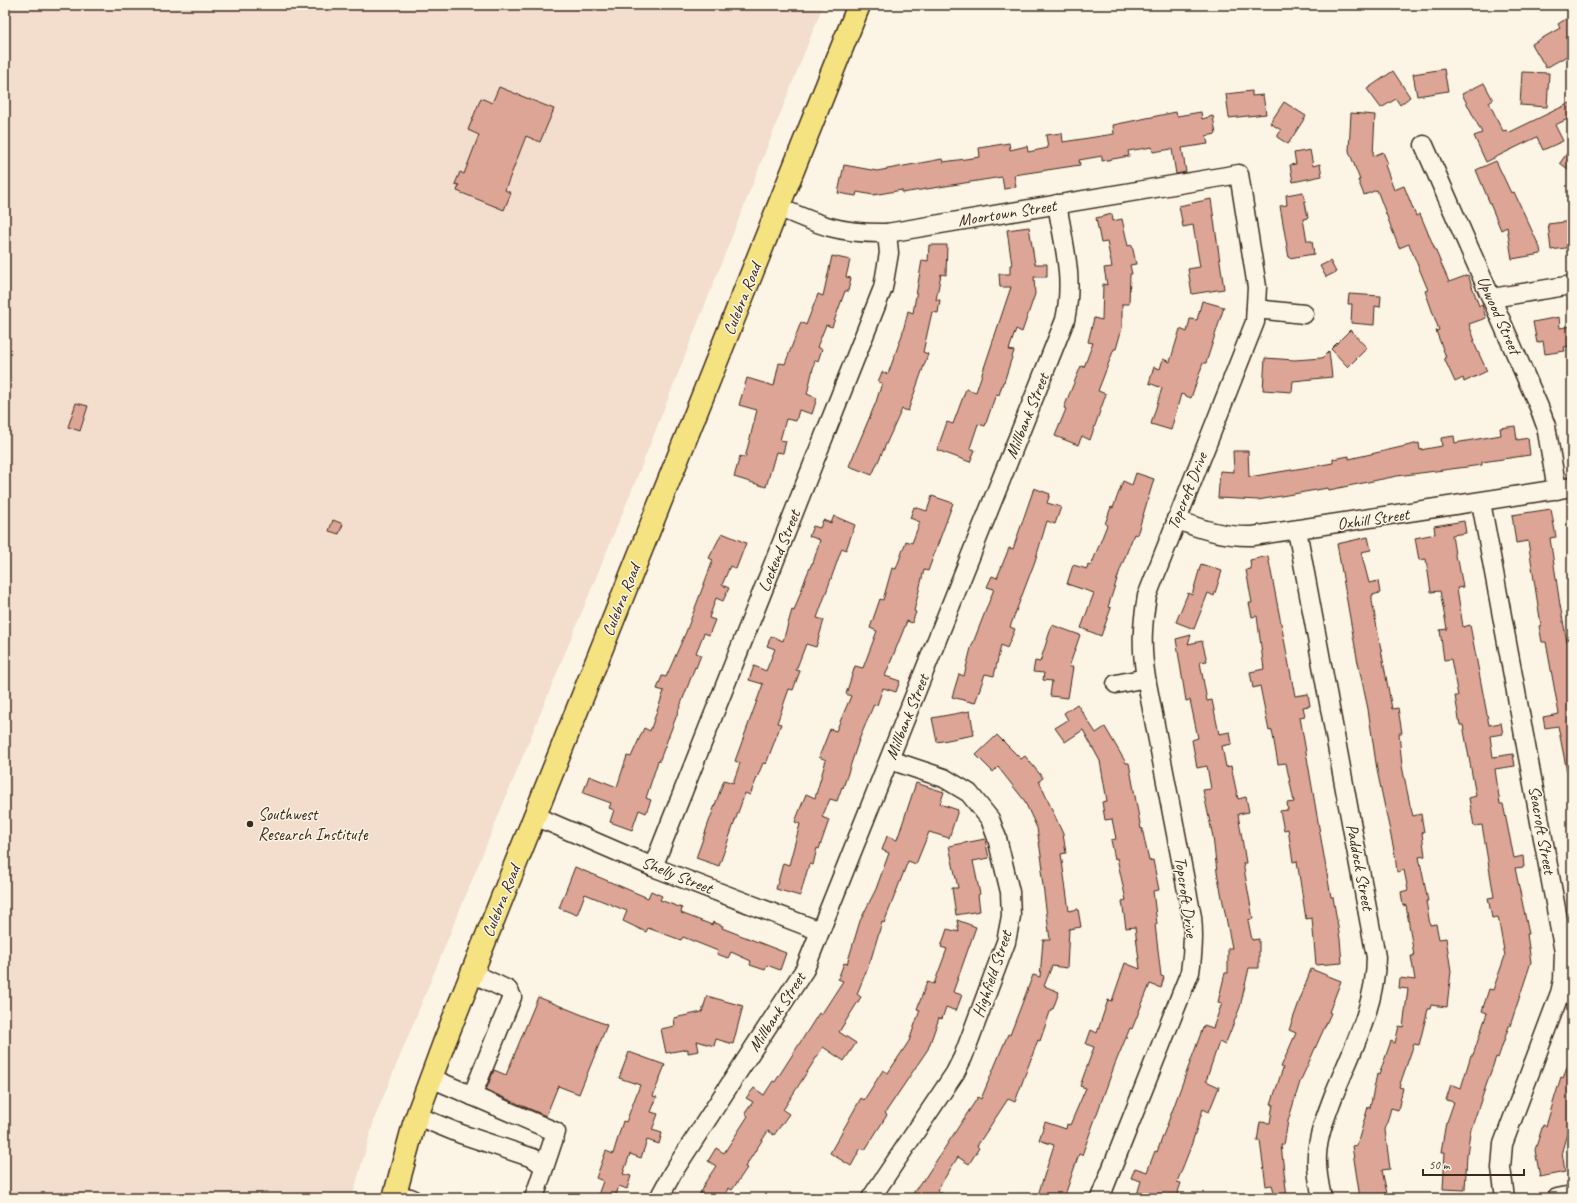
<svg xmlns="http://www.w3.org/2000/svg" width="1577" height="1203" font-family="Caveat,sans-serif">
<style>
.built{fill:#f3ddcd}
.building{fill:#dda596;stroke:#3b2a1e}
.lines{fill:none;stroke-linecap:round;stroke-linejoin:round}
.minor-casing{stroke:#3b2a1e;stroke-width:21}
.major-casing{stroke:#3b2a1e;stroke-width:25}
.minor{stroke:#fcf5e5;stroke-width:18}
.major{stroke:#f5e382;stroke-width:22}
.poi-dot{fill:#3b2a1e;stroke:#fcf5e5;stroke-width:1.5}
.labels{text-anchor:middle;dominant-baseline:central;stroke-width:3;stroke-linejoin:round;paint-order:stroke}
.street-label{font-size:17px;fill:#3b2a1e;stroke:#fcf5e5}
.poi-label{font-size:17px;fill:#3b2a1e;stroke:#fcf5e5;text-anchor:start}
</style>
<rect width="100%" height="100%" fill="#fcf5e5"/>
<filter id="ink" filterUnits="userSpaceOnUse"><feTurbulence type="fractalNoise" baseFrequency=".025" numOctaves="2"/><feDisplacementMap in="SourceGraphic" scale="8" xChannelSelector="R" yChannelSelector="G"/><feConvolveMatrix kernelMatrix="1 2 1 2 8 2 1 2 1" color-interpolation-filters="sRGB"/></filter>
<g filter="url(#ink)">
<path class="built" d="M5,5H820L822,8L636,480L375,1117L352,1198H5Z"/>
<g class="building">
<path d="M1572,15V53L1546,68L1532,44L1560,28L1558,24Z"/>
<path d="M1444,69L1448,91L1417,96L1413,74Z"/>
<path d="M1393,71L1410,97L1400,105L1396,99L1381,108L1367,89Z"/>
<path d="M1522,72L1549,73L1547,107L1520,105Z"/>
<path d="M1484,83L1493,100L1489,103L1503,131L1506,130L1508,133L1572,102V117L1555,125L1563,141L1543,150L1537,137L1486,162L1474,136L1482,133L1462,94Z"/>
<path d="M499,87L554,109L540,142L526,136L505,190L511,193L504,210L457,191L459,185L455,184L460,172L464,174L479,135L468,130L481,98L492,103Z"/>
<path d="M1252,91V96L1263,95L1266,114L1229,118L1226,94Z"/>
<path d="M1284,102L1306,116L1288,144L1277,137L1281,130L1270,123Z"/>
<path d="M1176,112L1177,116L1201,112L1202,119L1213,116L1216,134L1206,136L1208,144L1182,148L1186,172L1176,174L1172,149L1153,152L1152,147L1128,151L1129,156L1102,161V156L1079,160L1080,165L1014,175L1016,187L1004,189L1002,177L902,193V190L873,195L857,192L856,196L838,193L844,165L877,171L942,159L943,162L980,157L979,148L1009,143L1010,150L1027,146L1028,152L1048,148L1046,135L1062,133L1063,142L1114,134L1113,125Z"/>
<path d="M1351,113L1375,115L1373,156L1383,152L1388,164L1385,165L1394,190L1404,186L1416,216L1420,214L1449,282L1468,275L1479,306L1482,305L1486,318L1469,324L1475,341H1473L1487,371L1464,382L1463,378L1455,382L1444,358L1446,357L1436,331L1439,330L1425,291L1428,290L1409,244L1399,248L1377,190L1364,195L1358,180H1360L1349,151Z"/>
<path d="M1572,146V172L1560,163Z"/>
<path d="M1310,150L1313,166L1320,164L1322,176L1293,182L1290,165L1296,164L1294,153Z"/>
<path d="M1496,161L1511,193L1514,192L1540,248L1541,254L1512,259L1507,227L1501,230L1476,170Z"/>
<path d="M1303,192L1308,218L1303,219L1307,241H1312L1314,254L1289,258L1280,206L1287,205L1286,195Z"/>
<path d="M1211,199L1224,289L1192,294L1188,269L1200,267L1193,225L1183,227L1179,206Z"/>
<path d="M1112,214L1113,221L1122,219L1128,246L1132,245L1136,264L1130,265L1132,274H1130L1129,304H1122V328L1116,349H1114L1098,391L1106,394L1090,440L1082,436L1078,445L1055,436L1066,409L1064,408L1069,395L1081,366L1084,367L1093,343L1088,342L1094,318L1102,320L1103,284L1107,285L1104,268L1112,267L1107,242L1101,243L1096,218Z"/>
<path d="M1572,221V247L1551,250L1548,224Z"/>
<path d="M1029,227L1035,264H1047V277H1034L1035,294L1022,332L1016,329L1009,350L1014,351L1004,382H1003L999,395L996,394L985,426L978,424L970,448L975,450L970,462L937,450L947,422L953,424L966,389L976,392L1011,287H1000L999,274H1010V265H1012L1007,230Z"/>
<path d="M929,245H947L946,275L941,274L936,300H940L938,313L932,312L923,352L928,354L908,411L902,409L872,475L849,466L876,402L882,383L878,382L882,372L888,374L902,335L908,311L913,313L922,260L928,261Z"/>
<path d="M832,256L850,260L846,277L851,278L848,291H845L832,327L826,325L817,347L822,349L818,361L815,360L807,394L817,398L812,414L799,410L796,421L786,419L780,440L786,441L783,453L776,452L766,487L734,477L740,456L745,458L757,410L739,405L747,378L774,386L779,363L785,364L801,322L806,325L818,294L823,296Z"/>
<path d="M1330,261L1336,272L1326,277L1320,266Z"/>
<path d="M1349,294L1381,296L1380,307L1375,306L1374,325L1351,323L1352,304H1348Z"/>
<path d="M1202,301L1224,307L1206,363H1203L1191,398L1181,394L1171,430L1151,424L1162,388L1149,383L1154,367L1160,369L1163,359L1170,362L1180,329L1187,332L1190,319L1197,320Z"/>
<path d="M1559,317L1560,328L1572,326V346L1564,347L1565,351L1545,354L1543,341L1537,343L1533,322Z"/>
<path d="M1350,330L1367,348L1348,367L1331,349Z"/>
<path d="M1329,351L1332,377L1293,381L1292,392L1263,390L1265,358L1295,360L1322,358Z"/>
<path d="M76,403L88,406L80,431L68,427Z"/>
<path d="M1515,426L1517,440L1528,438L1530,455L1482,462V465L1397,476L1329,490L1328,488L1258,500L1218,498L1220,471L1234,472L1233,451H1248L1249,477L1333,463V459L1349,456V459L1419,443L1420,450L1442,446L1441,438L1454,436L1455,443L1501,435L1500,428Z"/>
<path d="M1136,473L1154,479L1137,535L1134,534L1120,570L1108,607L1111,608L1101,636L1081,628L1094,593L1067,584L1073,565L1087,569L1088,565L1091,566L1107,525L1105,524L1111,507L1113,508L1123,481L1132,485Z"/>
<path d="M1034,488L1050,494L1047,503L1061,507L1055,524L1047,521L1035,561L1010,627L1015,629L1007,648L1001,645L994,676L985,674L975,703L952,697L959,674L964,676L971,648L994,589L987,587L992,576L997,578L1009,548L1013,549Z"/>
<path d="M932,496L953,503L928,571L924,570L914,611L916,612L912,623L907,621L885,676L900,681L896,692L883,688L877,705L874,704L859,740L843,788L842,787L837,801L830,799L822,817L829,820L819,849L817,848L813,865L809,864L800,896L776,889L783,863L789,865L800,824L795,822L806,794L815,798L826,760L819,757L830,729L836,731L851,696L846,694L855,666L863,668L877,631L870,628L880,599L883,600L892,568L896,569L906,541L912,543L920,522L910,518L914,507L927,511Z"/>
<path d="M1551,509L1556,537L1550,538L1560,605L1567,642H1572V771L1567,772L1558,726L1545,728L1543,717L1559,714L1546,642H1542L1539,626L1541,625L1528,541L1516,543L1512,515Z"/>
<path d="M834,516L855,525L846,550L842,548L817,618L824,620L816,647L806,644L796,670L800,671L793,690L789,689L777,723L781,724L766,764L763,763L750,795L745,793L719,866L696,858L724,780L733,783L740,763L735,761L763,684L749,680L754,666L766,671L775,649L767,646L771,636L783,641L792,610L794,611L806,577L812,563H813L820,540L809,536L813,526L820,528L823,520L831,523Z"/>
<path d="M333,520L343,524L339,534L329,531Z"/>
<path d="M1464,521L1466,533L1452,535L1456,561L1458,560L1463,587L1457,588L1463,627L1470,625L1489,725L1501,723L1503,734L1490,736L1493,757L1513,754L1515,766L1495,769L1500,804H1503L1514,858L1523,856L1524,867L1515,868L1529,934H1527L1531,962L1510,1026H1509L1498,1058L1496,1057L1470,1132L1467,1155L1465,1190L1443,1189L1445,1152H1441L1446,1122H1447L1454,1102L1446,1100L1451,1084L1461,1088L1471,1055H1473L1487,1013L1482,1011L1489,989L1493,990L1505,956L1498,917L1492,918L1488,898L1494,897L1482,825L1474,826L1469,798L1476,796L1463,725H1460L1455,696H1458L1451,659L1444,660L1440,630L1447,629L1440,591L1431,592L1426,559L1419,560L1415,538L1435,534L1434,526Z"/>
<path d="M722,533L746,543L736,569L730,566L722,585L729,588L723,601L716,598L709,618L715,620L709,635L704,633L696,653L701,655L696,668L695,667L659,762L658,761L646,798L651,800L646,813L639,810L632,830L610,822L614,810L609,808L611,803L583,793L589,776L617,787L627,756L631,757L644,728L650,731L664,691L657,689L662,676L666,677L686,632L713,560L709,558Z"/>
<path d="M1368,537L1371,550L1361,552L1369,583L1378,581L1380,593L1372,595V601L1392,709L1398,708L1402,733H1399L1402,766L1410,805L1413,816L1421,814L1424,832L1422,833L1425,856L1419,857L1428,901H1426L1430,925L1436,924L1439,939L1446,938L1451,971L1447,1007L1431,1005L1430,1009H1428L1419,1045L1414,1044L1399,1087L1403,1088L1398,1110L1391,1108L1385,1130L1390,1169L1382,1170L1388,1198H1360L1352,1146L1357,1145L1368,1107L1370,1108L1377,1074L1379,1075L1391,1041L1395,1043L1399,1026L1403,1027L1408,989L1399,988L1400,978L1415,980L1411,956H1414L1406,905L1403,906L1401,892L1408,890L1404,870L1397,872L1395,855L1377,770L1368,709L1357,658L1337,544Z"/>
<path d="M1268,556L1295,696L1308,694L1310,706L1303,707L1305,716L1300,717L1331,897H1333L1340,939L1342,963L1316,965L1312,918L1306,919L1297,861L1293,862L1288,829L1284,830L1280,811L1288,810L1287,803L1294,802L1286,763L1278,764L1272,730L1269,731L1260,686L1253,688L1250,672L1264,669L1257,616L1252,617L1249,603H1252L1246,570L1251,569L1250,560Z"/>
<path d="M1201,564L1222,571L1214,596L1208,593L1194,629L1176,622L1188,593L1192,595Z"/>
<path d="M1052,625L1080,635L1069,667H1073L1068,698L1050,696L1052,681L1043,680L1044,673L1033,672L1035,661L1040,662Z"/>
<path d="M1191,635L1188,644L1202,641L1207,661L1200,662L1207,701L1212,700L1219,734L1230,732L1232,744L1222,746L1226,767L1231,766L1238,799L1246,797L1249,812L1238,814L1246,863H1243L1253,919L1248,920L1252,940L1259,939V968H1249L1240,1007L1225,1045L1219,1042L1206,1081L1219,1087L1209,1112L1203,1109L1190,1149L1177,1182L1181,1183L1176,1198H1136L1141,1181L1131,1178L1135,1168L1147,1172L1155,1151L1157,1152L1204,1025L1213,1028L1222,1003L1218,1002L1225,973H1228V948H1232L1217,872L1213,837L1203,790L1211,789L1207,766L1197,768L1192,740L1198,738L1190,700L1186,701L1176,639Z"/>
<path d="M1077,704L1096,733L1105,727L1126,763H1129L1141,829L1142,828L1149,861L1153,860L1159,890L1153,891L1157,924H1155L1161,976L1164,977L1161,988L1150,984L1132,1029L1130,1028L1115,1064L1082,1155L1079,1154L1064,1198H1037L1054,1145L1039,1140L1045,1122L1066,1129L1067,1124L1070,1125L1086,1088L1080,1086L1094,1047L1086,1044L1091,1030L1097,1033L1108,1000L1112,1001L1125,963L1140,969L1135,927L1126,928L1122,901L1126,900L1117,858L1115,859L1111,840L1116,839L1112,819L1105,820L1102,802L1107,801L1100,761L1083,730L1065,742L1055,728L1068,720L1064,713Z"/>
<path d="M970,711L974,735L937,742L932,718Z"/>
<path d="M997,735L1021,759L1025,756L1043,778L1039,781L1063,834L1066,853L1061,854L1069,911L1078,909L1081,927L1069,929L1067,968L1052,966L1044,986L1059,992L1053,1009H1051L1040,1041L1038,1040L1015,1102L1008,1099L977,1146L979,1148L969,1164L958,1157L937,1190L949,1198H910L922,1180L923,1181L978,1097L981,1099L1008,1034L1010,1035L1033,975L1040,977L1043,940H1050L1041,870L1043,869L1037,828L1024,800L998,767L993,772L976,755Z"/>
<path d="M916,783L944,792L940,804L958,810L949,838L929,832L916,864L908,861L884,923L882,922L871,959L857,994L861,997L839,1032L856,1043L844,1061L823,1047L783,1110L789,1114L774,1135L768,1131L745,1167L747,1168L732,1190L728,1188L724,1198H698L704,1184L716,1166L708,1161L716,1148L724,1153L748,1116L745,1113L753,1102L746,1098L754,1088L764,1095L773,1081L775,1082L819,1013L821,1015L843,981L838,979L844,963L847,964L860,921L876,889L889,853L882,850L887,836L897,840Z"/>
<path d="M985,839L989,858L973,861L980,894L978,895L980,911L956,915L952,888H958L949,846Z"/>
<path d="M575,867L648,898L651,891L662,896L660,900L682,908L681,913L712,925L713,922L723,926L722,928L786,953L780,970L767,965L765,970L750,965L751,961L731,952L728,958L717,954L718,951L683,937L681,940L648,928L646,932L623,921L627,911L585,894L577,915L559,908Z"/>
<path d="M957,920L976,927L953,992L962,995L956,1011L946,1007L942,1019L939,1018L928,1049L885,1113L887,1115L865,1150L861,1148L851,1166L830,1153L861,1098L864,1100L883,1070L888,1073L909,1041L920,1010L917,1009L927,982L934,984L947,949L941,947L947,929L959,932Z"/>
<path d="M1311,969L1341,981L1329,1012L1331,1013L1300,1082L1288,1121L1284,1145H1281L1287,1198H1275L1272,1185L1266,1186L1260,1141H1257L1260,1122L1270,1123L1273,1104H1271L1283,1068L1281,1067L1296,1033L1289,1030Z"/>
<path d="M707,996L743,1006L733,1044L716,1039L714,1046L697,1041L699,1051L688,1053V1049L666,1053L661,1029L675,1026L674,1018L702,1012Z"/>
<path d="M538,997L607,1025L579,1094L558,1086L546,1116L486,1090L494,1070L506,1075Z"/>
<path d="M629,1052L665,1065L653,1096L657,1097L651,1112L658,1114L652,1130L662,1133L659,1144L647,1140L641,1158L630,1154L623,1174L631,1176L627,1189L619,1186L615,1198H597L603,1181L596,1178L606,1151L613,1154L623,1121L626,1122L640,1085L619,1078Z"/>
<path d="M1571,1058L1572,1115L1562,1151L1565,1172L1540,1177L1535,1150L1543,1125L1546,1126L1561,1077L1563,1078Z"/>
</g>
<g class="lines">
<defs>
<g id="minor">
<path d="M1424,145L1539,407L1546,426L1557,490"/>
<path d="M778,207C819,225 840,234 887,233L1239,174L1257,287L1255,322L1147,596C1142,626 1141,647 1146,678L1192,917C1194,936 1193,953 1190,972L1100,1198"/>
<path d="M1492,298L1572,285"/>
<path d="M1256,309L1304,314"/>
<path d="M1481,502L1564,952L1563,980L1560,993L1503,1144L1501,1168L1505,1198"/>
<path d="M1176,519C1201,530 1225,537 1253,536L1572,487"/>
<path d="M1297,530L1376,957C1376,1006 1351,1052 1333,1097C1326,1116 1318,1135 1317,1155C1316,1170 1319,1184 1322,1198"/>
<path d="M1116,684L1146,678"/>
<path d="M535,816L653,867L820,931"/>
<path d="M653,867L883,288L889,253L887,233"/>
<path d="M431,1078L556,1132L534,1198"/>
<path d="M472,1096L512,997L508,990L472,973"/>
<path d="M417,1116L461,1134L533,1158L544,1166"/>
<path d="M395,1195L411,1198"/>
<path d="M659,1198L673,1172L805,969L1065,320C1074,278 1064,246 1057,204"/>
<path d="M871,1198L955,1073L963,1057L1006,942L1011,916L1010,892L997,838L990,819L969,793L944,778L890,760"/>
<path d="M1557,1198L1572,1195"/>
</g>
<path id="major" d="M394,1198L414,1124L444,1043L859,5"/>
</defs>
<use href="#minor" class="minor-casing"/>
<use href="#major" class="major-casing"/>
<use href="#minor" class="minor"/>
<use href="#major" class="major"/>
</g>
</g>
<circle class="poi-dot" cx="250" cy="824" r="4"/>
<g class="labels">
<g class="street-label">
<text transform="translate(1007 213) rotate(-9)">Moortown Street</text>
<text transform="translate(742 299) rotate(-68)">Culebra Road</text>
<text transform="translate(1499 315) rotate(66)">Upwood Street</text>
<text transform="translate(1027 416) rotate(-68)">Millbank Street</text>
<text transform="translate(1187 491) rotate(-68)">Topcroft Drive</text>
<text transform="translate(1373 519) rotate(-8)">Oxhill Street</text>
<text transform="translate(779 551) rotate(-68)">Lockend Street</text>
<text transform="translate(621 600) rotate(-68)">Culebra Road</text>
<text transform="translate(907 717) rotate(-68)">Millbank Street</text>
<text transform="translate(1542 830) rotate(80)">Seacroft Street</text>
<text transform="translate(1360 867) rotate(79)">Paddock Street</text>
<text transform="translate(677 875) rotate(22)">Shelly Street</text>
<text transform="translate(1186 897) rotate(82)">Topcroft Drive</text>
<text transform="translate(501 901) rotate(-68)">Culebra Road</text>
<text transform="translate(992 974) rotate(-71)">Highfield Street</text>
<text transform="translate(777 1012) rotate(-57)">Millbank Street</text>
</g>
<g class="poi-label">
<text x="258" y="814">Southwest<tspan x="258" dy="20">Research Institute</tspan></text>
</g>
</g>
<rect width="1577" height="1203" fill="none" stroke="#fcf5e5" stroke-width="20"/>
<rect x="10" y="10" width="1557" height="1183" fill="none" stroke="#3b2a1e" stroke-width="1.5" filter="url(#ink)"/>
<path d="M1423 1169v6h101v-6" fill="none" stroke="#3b2a1e" stroke-width="2"/>
<text x="1429" y="1169" font-size="12" fill="#3b2a1e" stroke="#fcf5e5" stroke-width="3" paint-order="stroke">50 m</text>
</svg>
